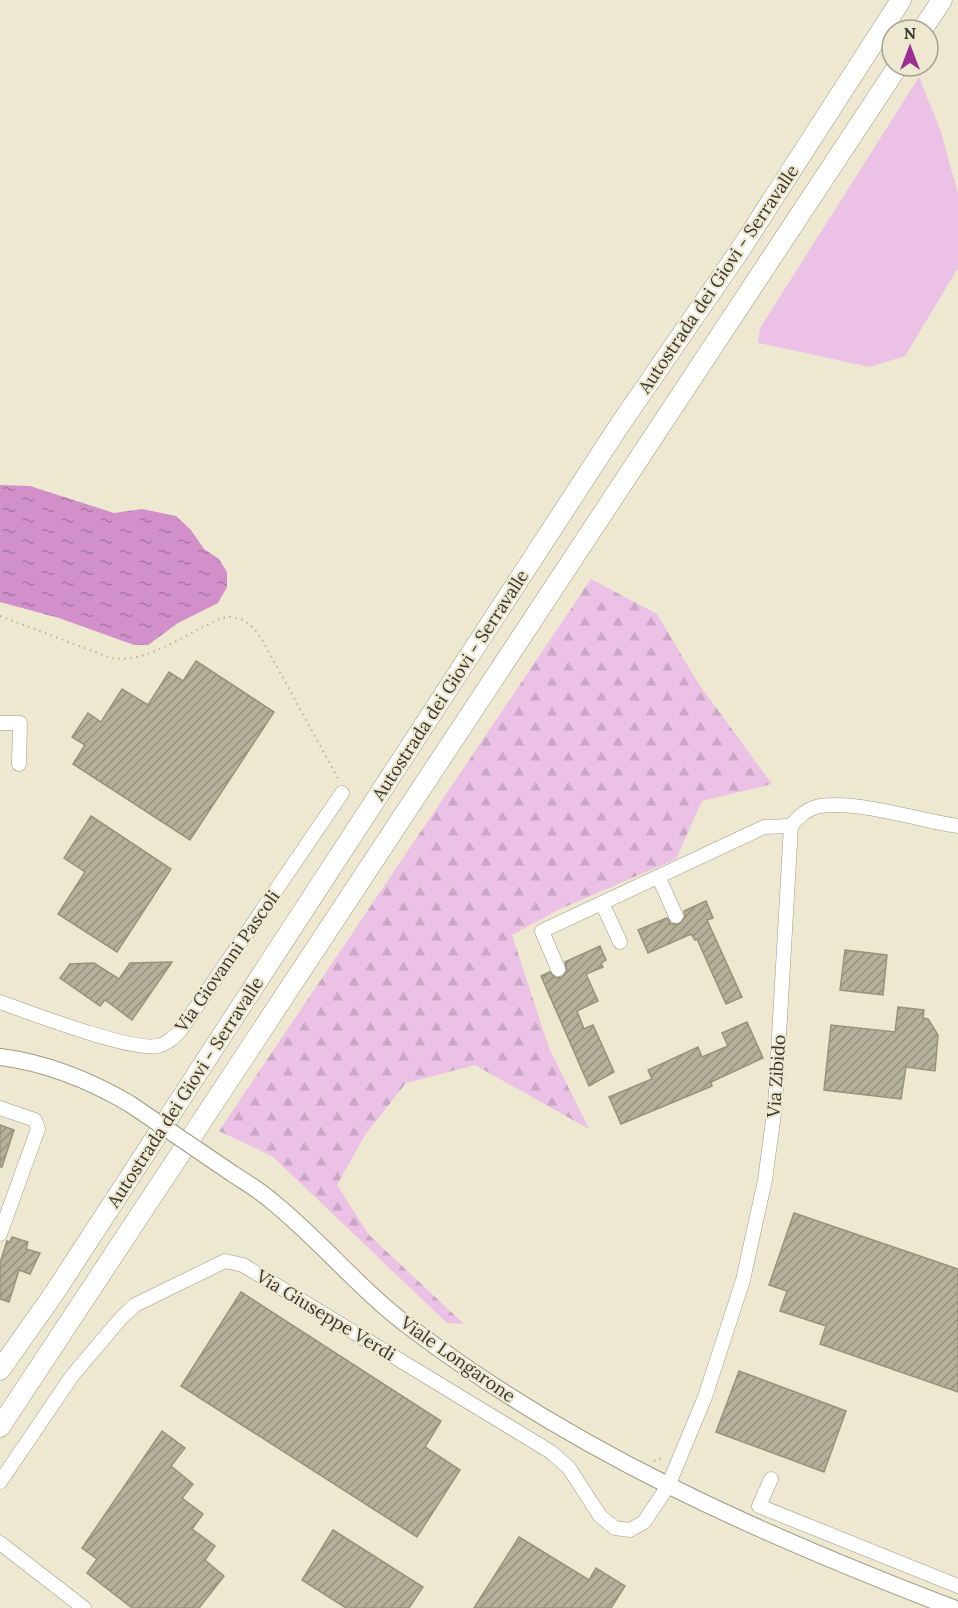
<svg xmlns="http://www.w3.org/2000/svg" width="958" height="1608" font-family="Lora,serif">
<style>
.green{fill:#ebc2e5}
.forest{fill:url(#forest-firs)}
.water{fill:url(#water-ripples)}
.building{fill:url(#building-hatch);stroke:#98927d;stroke-width:1.5}
.lines{fill:none;stroke-linecap:round;stroke-linejoin:round}
.minor-casing{stroke:#9f9a84;stroke-width:15}
.major-casing{stroke:#9f9a84;stroke-width:18}
.highway-casing{stroke:#9f9a84;stroke-width:21}
.path{stroke:#b7b2a0;stroke-width:2;stroke-dasharray:1.5 4.5;stroke-linecap:butt}
.minor{stroke:#fff;stroke-width:14}
.major{stroke:#fff;stroke-width:16}
.highway{stroke:#fff;stroke-width:20}
.major-bridge-casing{stroke:#9f9a84;stroke-width:18;stroke-linecap:butt}
.major-bridge{stroke:#fff;stroke-width:16}
.labels{text-anchor:middle;dominant-baseline:central;stroke-width:4.5;stroke-linejoin:round;paint-order:stroke}
.street-label{font-size:18px;fill:#39372e;stroke:#eee8d1}
</style>
<defs>
<pattern id="forest-firs" width="22" height="20" patternUnits="userSpaceOnUse" patternTransform="scale(1.5)"><rect width="22" height="20" fill="#ebc2e5"/><path d="M5 1l3.5 6h-7zM16 11l3.5 6h-7z" fill="#caa7c5"/></pattern>
<pattern id="water-ripples" width="26" height="14" patternUnits="userSpaceOnUse" patternTransform="scale(1.5)"><rect width="26" height="14" fill="#d190c9"/><path d="M2 4q2-2 4 0t4 0M15 11q2-2 4 0t4 0" fill="none" stroke="#ab76a4"/></pattern>
<pattern id="building-hatch" width="6" height="6" patternUnits="userSpaceOnUse" patternTransform="scale(1.5)"><rect width="6" height="6" fill="#b5b09a"/><path d="M-1 1l2-2M0 6l6-6M5 7l2-2" fill="none" stroke="#94907e"/></pattern>
</defs>
<rect width="100%" height="100%" fill="#eee8d1"/>
<path class="green" d="M919,77L941,132L958,194V268L905,356L870,367L758,343L760,328Z"/>
<path class="forest" d="M591,579L657,614L698,683L772,784L702,801L676,859L558,910L512,935L549,1048L589,1129L475,1065L406,1083L365,1135L337,1185L369,1235L464,1324L447,1323L272,1156L219,1131Z"/>
<path class="water" d="M0,485L30,486L114,513L142,509L176,516L191,530L204,549L219,559L227,572V587L218,603L178,623L148,645H134L59,618L0,602Z"/>
<g class="building">
<path d="M196,661L274,712L190,840L73,764L85,745L72,737L88,713L101,722L122,689L148,705L169,672L183,681Z"/>
<path d="M91,816L171,869L117,952L58,914L85,872L64,858Z"/>
<path d="M706,901L713,918L707,920L742,997L726,1004L697,939L695,940L691,934L648,953L638,930L667,918L671,924H679L685,917L684,911Z"/>
<path d="M600,946L606,960L601,963L603,967L586,974L598,1001L577,1011L584,1029L593,1025L614,1072L589,1086L541,976L550,972L556,978L562,977L567,971L565,962Z"/>
<path d="M845,950L887,955L883,995L840,990Z"/>
<path d="M172,962L132,1020L105,1000L100,1006L60,978L70,964L94,963L119,979L130,963Z"/>
<path d="M898,1007L924,1010L923,1018L928,1019L938,1035L935,1071L906,1067L901,1099L824,1090L831,1025L895,1032Z"/>
<path d="M747,1022L763,1058L711,1082L712,1086L621,1124L609,1097L652,1079L648,1070L698,1047L702,1057L728,1046L722,1033Z"/>
<path d="M0,1125L14,1130L2,1167H0Z"/>
<path d="M794,1213L958,1269V1392L820,1344L826,1326L780,1311L787,1291L769,1285Z"/>
<path d="M12,1237L28,1242L26,1249L40,1253L30,1274L19,1270L9,1302L0,1299V1263L7,1241L10,1242Z"/>
<path d="M241,1292L441,1421L425,1447L460,1470L417,1537L181,1386Z"/>
<path d="M739,1371L846,1411L824,1472L716,1432Z"/>
<path d="M162,1431L185,1448L171,1466L193,1484L182,1498L203,1514L192,1529L215,1546L205,1560L224,1576L199,1608H132L87,1573L97,1559L82,1548Z"/>
<path d="M333,1530L423,1587L409,1608H346L302,1580Z"/>
<path d="M519,1537L589,1580L596,1568L625,1586L611,1608H474Z"/>
</g>
<g class="lines">
<defs>
<g id="minor">
<path d="M0,723H20L19,764"/>
<path d="M659,878L676,916"/>
<path d="M602,903L620,942"/>
<path d="M558,969L542,931L764,827L791,826"/>
<path d="M0,1002C31,1013 130,1051 157,1046C167,1044 173,1038 180,1031L342,793"/>
<path d="M0,1108L35,1120L38,1129L0,1234"/>
<path d="M771,1479L759,1506L958,1586"/>
<path d="M0,1482L72,1376L122,1317L135,1305L225,1261L243,1265L551,1452L569,1468L600,1516L615,1528L630,1530L644,1522L668,1486L705,1397L743,1280L765,1180L775,1106L791,826C798,817 805,810 816,807C849,798 922,821 958,826"/>
<path d="M0,1543L84,1608"/>
</g>
<g id="major">
<path d="M0,1057C48,1063 89,1080 130,1104"/>
<path d="M233,1174C247,1183 262,1192 274,1203C322,1242 361,1291 411,1328C575,1452 762,1535 953,1608"/>
</g>
<g id="highway">
<path d="M922,30L942,0"/>
<path d="M0,1370L53,1295L619,426L740,250L901,0"/>
<path d="M0,1427L898,66"/>
</g>
</defs>
<use href="#minor" class="minor-casing"/>
<use href="#major" class="major-casing"/>
<use href="#highway" class="highway-casing"/>
<g class="path">
<path d="M0,616L111,658C144,663 174,641 203,627C211,624 220,617 229,617C247,617 257,631 265,645L340,782"/>
<path d="M654,1461L665,1457"/>
</g>
<use href="#minor" class="minor"/>
<use href="#major" class="major"/>
<use href="#highway" class="highway"/>
<defs>
<path id="major-bridge" d="M130,1104L233,1174"/>
</defs>
<use href="#major-bridge" class="major-bridge-casing"/>
<use href="#major-bridge" class="major-bridge"/>
</g>
<g class="labels">
<g class="street-label">
<text transform="translate(718 279) rotate(-56)">Autostrada dei Giovi - Serravalle</text>
<text transform="translate(450 685) rotate(-57)">Autostrada dei Giovi - Serravalle</text>
<text transform="translate(227 961) rotate(-55)">Via Giovanni Pascoli</text>
<text transform="translate(776 1076) rotate(-86)">Via Zibido</text>
<text transform="translate(185 1092) rotate(-57)">Autostrada dei Giovi - Serravalle</text>
<text transform="translate(326 1315) rotate(31)">Via Giuseppe Verdi</text>
<text transform="translate(458 1359) rotate(35)">Viale Longarone</text>
</g>
</g>
<g transform="translate(910 48)"><circle r="28" fill="#eee8d1" stroke="#a6a190" stroke-width="1.5"/>
<path d="M0-4.5L10 22L0 15L-10 22Z" fill="#982f91"/>
<text y="-9" font-size="16" font-weight="bold" text-anchor="middle" fill="#39372e">N</text>
</g>
</svg>
